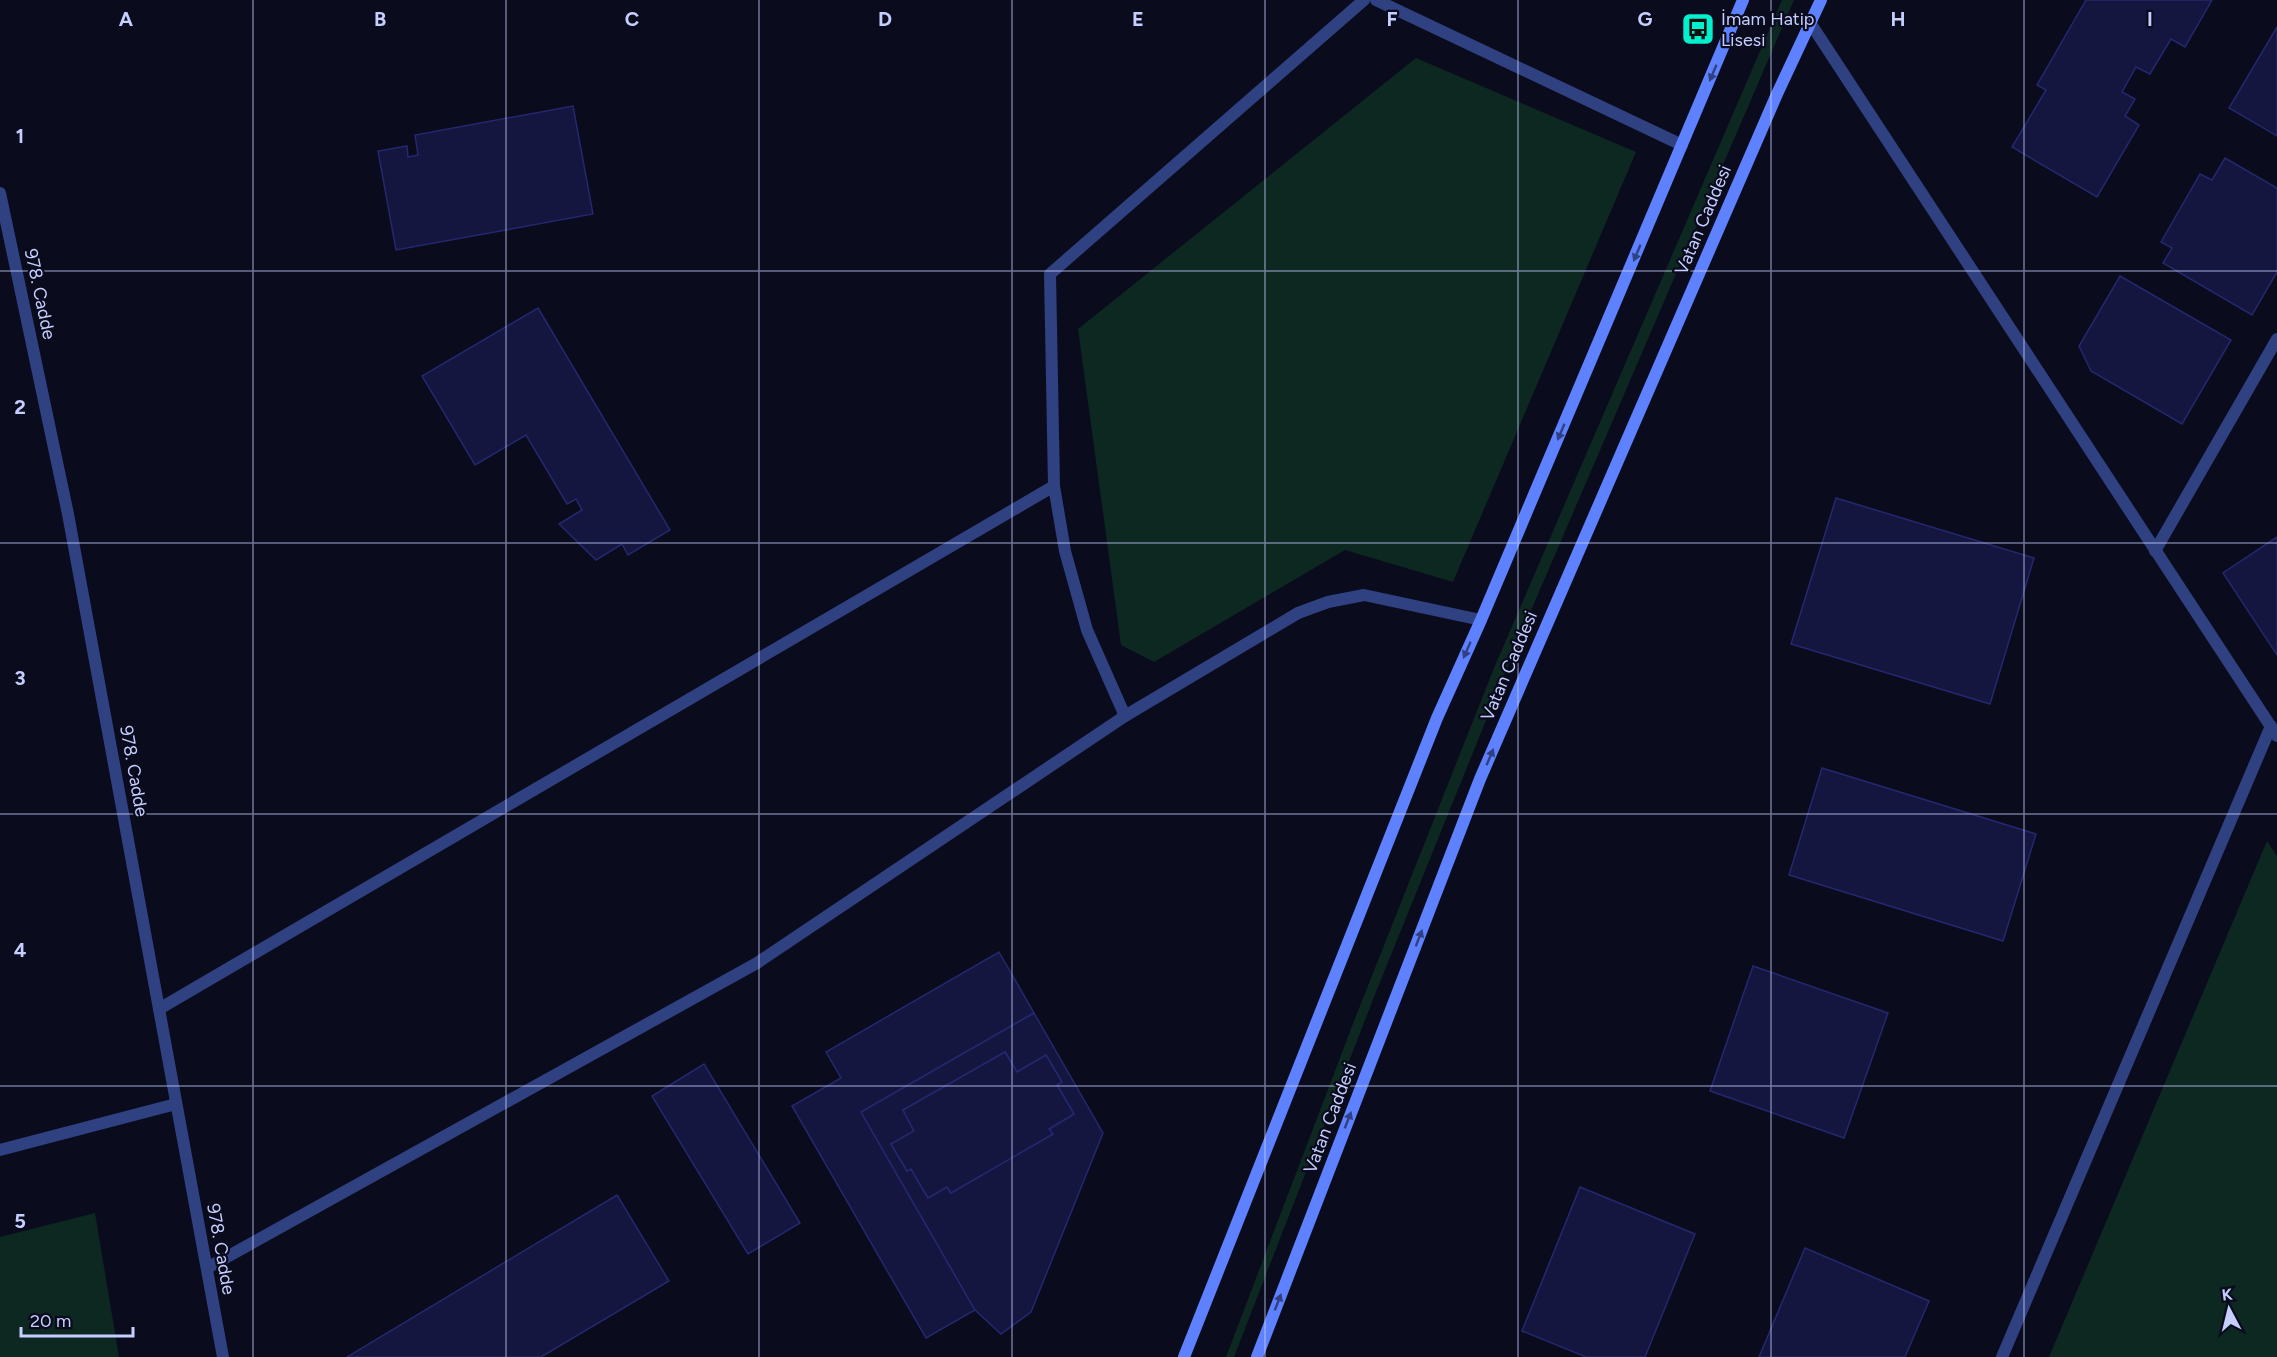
<svg xmlns="http://www.w3.org/2000/svg" width="2277" height="1357" font-family="Figtree,sans-serif">
<style>
.green{fill:#0c2820}
.building{fill:#141640;stroke:#24286e;stroke-width:1.5;fill-rule:evenodd}
.lines{fill:none;stroke-linecap:round;stroke-linejoin:round}
.service{stroke:#304181;stroke-width:12}
.minor{stroke:#304181;stroke-width:12}
.tertiary{stroke:#304181;stroke-width:12}
.secondary{stroke:#5d81ff;stroke-width:12}
.oneway{fill:#2f4083}
.grid{fill:none;stroke:#c6ceff;stroke-width:1.5;stroke-opacity:0.55}
.labels{text-anchor:middle;dominant-baseline:central;stroke-width:4.5;stroke-linejoin:round;paint-order:stroke}
.poi-label{font-size:18px;fill:#c6ceff;stroke:#0a0b1d;text-anchor:start}
.street-label{font-size:18px;fill:#c6ceff;stroke:#0a0b1d}
.grid-label{font-size:20px;text-anchor:middle;font-weight:bold;fill:#c6ceff;stroke:#0a0b1d;stroke-width:4.5;stroke-linejoin:round;paint-order:stroke}
</style>
<rect width="100%" height="100%" fill="#0a0b1d"/>
<g class="green">
<path d="M1782,0H1794L1523,629L1376,992L1234,1357H1226L1354,1021L1494,668Z"/>
<path d="M1416,58L1636,152L1453,582L1345,550L1154,662L1121,645L1078,329Z"/>
<path d="M2267,841L2277,856V1357H2049Z"/>
<path d="M95,1213L119,1357H0V1237Z"/>
</g>
<g class="building">
<path d="M2086,0H2212L2185,47L2171,39L2150,74L2136,67L2122,92L2135,99L2125,116L2139,125L2097,197L2012,147L2046,90L2037,85Z"/>
<path d="M2277,27V136L2229,108Z"/>
<path d="M573,106L593,214L396,250L378,151L407,146L408,157L418,155L415,135Z"/>
<path d="M2225,158L2277,188V272L2252,315L2163,263L2172,248L2161,242L2200,174L2212,180Z"/>
<path d="M2120,276L2231,340L2182,424L2091,371L2079,346Z"/>
<path d="M538,308L670,530L628,555L622,544L596,560L559,524L582,510L576,499L567,504L526,435L475,465L422,376Z"/>
<path d="M1836,498L2034,558L1990,704L1791,644Z"/>
<path d="M2277,537V655L2223,573Z"/>
<path d="M1822,768L2036,834L2003,941L1789,875Z"/>
<path d="M999,952L1034,1013L861,1112L975,1310L926,1338L792,1106L841,1078L826,1052Z"/>
<path d="M1753,966L1888,1013L1844,1138L1710,1091Z"/>
<path d="M1034,1013L1103,1133L1031,1312L1001,1334L975,1310L861,1112ZM1005,1052L1017,1072L1046,1055L1062,1082L1057,1085L1074,1114L1049,1129L1053,1134L951,1193L947,1187L928,1198L911,1169L907,1171L891,1144L914,1131L903,1110Z"/>
<path d="M1005,1052L1017,1072L1046,1055L1062,1082L1057,1085L1074,1114L1049,1129L1053,1134L951,1193L947,1187L928,1198L911,1169L907,1171L891,1144L914,1131L903,1110Z"/>
<path d="M704,1064L800,1223L748,1254L652,1096Z"/>
<path d="M1580,1187L1695,1234L1645,1357H1586L1522,1331Z"/>
<path d="M617,1195L669,1281L541,1357H347Z"/>
<path d="M1805,1248L1929,1301L1905,1357H1759Z"/>
</g>
<g class="lines">
<path class="service" d="M1054,486L1050,274L1364,0"/>
<g class="minor">
<path d="M0,193L68,514L223,1357"/>
<path d="M2155,551L2277,339"/>
<path d="M159,1009L1054,486L1065,551L1087,630L1125,716"/>
<path d="M0,1150L176,1104"/>
<path d="M207,1268L757,963L1125,716L1298,613L1328,602L1364,595L1481,620"/>
<path d="M2002,1357L2271,726"/>
</g>
<g class="tertiary">
<path d="M1376,0L1682,145"/>
<path d="M1811,24L2277,736"/>
</g>
<g class="secondary">
<path d="M1184,1357L1437,718L1481,620L1743,0"/>
<path d="M1257,1357L1480,779L1777,94L1821,0"/>
</g>
</g>
<defs><path id="oneway-solid" d="M-6-.8H1V-3.2L6.5 0L1 3.2V.8H-6Z" transform="scale(1.5)"/></defs>
<g class="oneway">
<use href="#oneway-solid" transform="translate(1713 73) rotate(113)"/>
<use href="#oneway-solid" transform="translate(1637 253) rotate(113)"/>
<use href="#oneway-solid" transform="translate(1561 432) rotate(113)"/>
<use href="#oneway-solid" transform="translate(1467 650) rotate(114)"/>
<use href="#oneway-solid" transform="translate(1490 757) rotate(-67)"/>
<use href="#oneway-solid" transform="translate(1419 938) rotate(-69)"/>
<use href="#oneway-solid" transform="translate(1348 1120) rotate(-69)"/>
<use href="#oneway-solid" transform="translate(1278 1302) rotate(-69)"/>
</g>
<path class="grid" d="M253,0V1357M506,0V1357M759,0V1357M1012,0V1357M1265,0V1357M1518,0V1357M1771,0V1357M2024,0V1357M0,271H2277M0,543H2277M0,814H2277M0,1086H2277"/>
<defs>
<symbol id="bus-square" viewBox="-11 -11 22 22"><rect x="-9" y="-9" width="18" height="18" rx="4" fill="#00f1ce" stroke="#0a0b1d"/><path d="M-5-6H5V4H4V6H2V4H-2V6H-4V4H-5ZM-3.5-4V0h7V-4ZM-3.5 1.2v1.5H-2V1.2ZM2 1.2v1.5H3.5V1.2Z" fill="#111"/></symbol>
</defs>
<g fill-rule="evenodd">
<use href="#bus-square" x="1679" y="10" width="38" height="38"/>
</g>
<g class="labels">
<g class="poi-label">
<text x="1721" y="19">İmam Hatip<tspan x="1721" dy="21">Lisesi</tspan></text>
</g>
<g class="street-label">
<text transform="translate(1703 220) rotate(-67)">Vatan Caddesi</text>
<text transform="translate(40 294) rotate(78)">978. Cadde</text>
<text transform="translate(1509 666) rotate(-67)">Vatan Caddesi</text>
<text transform="translate(134 771) rotate(80)">978. Cadde</text>
<text transform="translate(1330 1118) rotate(-69)">Vatan Caddesi</text>
<text transform="translate(221 1249) rotate(80)">978. Cadde</text>
</g>
</g>
<g class="grid-label">
<text x="126" y="26">A</text>
<text x="380" y="26">B</text>
<text x="632" y="26">C</text>
<text x="885" y="26">D</text>
<text x="1138" y="26">E</text>
<text x="1392" y="26">F</text>
<text x="1645" y="26">G</text>
<text x="1898" y="26">H</text>
<text x="2150" y="26">I</text>
<text x="20" y="143">1</text>
<text x="20" y="414">2</text>
<text x="20" y="685">3</text>
<text x="20" y="957">4</text>
<text x="20" y="1228">5</text>
</g>
<g transform="translate(2229 1309) rotate(353)" stroke="#0a0b1d" stroke-width="4.5" paint-order="stroke">
<path d="M0-4.5L10 22L0 15L-10 22Z" fill="#c6ceff"/>
<text y="-9" font-size="16" font-weight="bold" text-anchor="middle" fill="#c6ceff">K</text>
</g>
<path d="M21 1327v9h112v-9" fill="none" stroke="#c6ceff" stroke-width="3"/>
<text x="30" y="1327" font-size="18" fill="#c6ceff" stroke="#0a0b1d" stroke-width="4.5" paint-order="stroke">20 m</text>
</svg>
